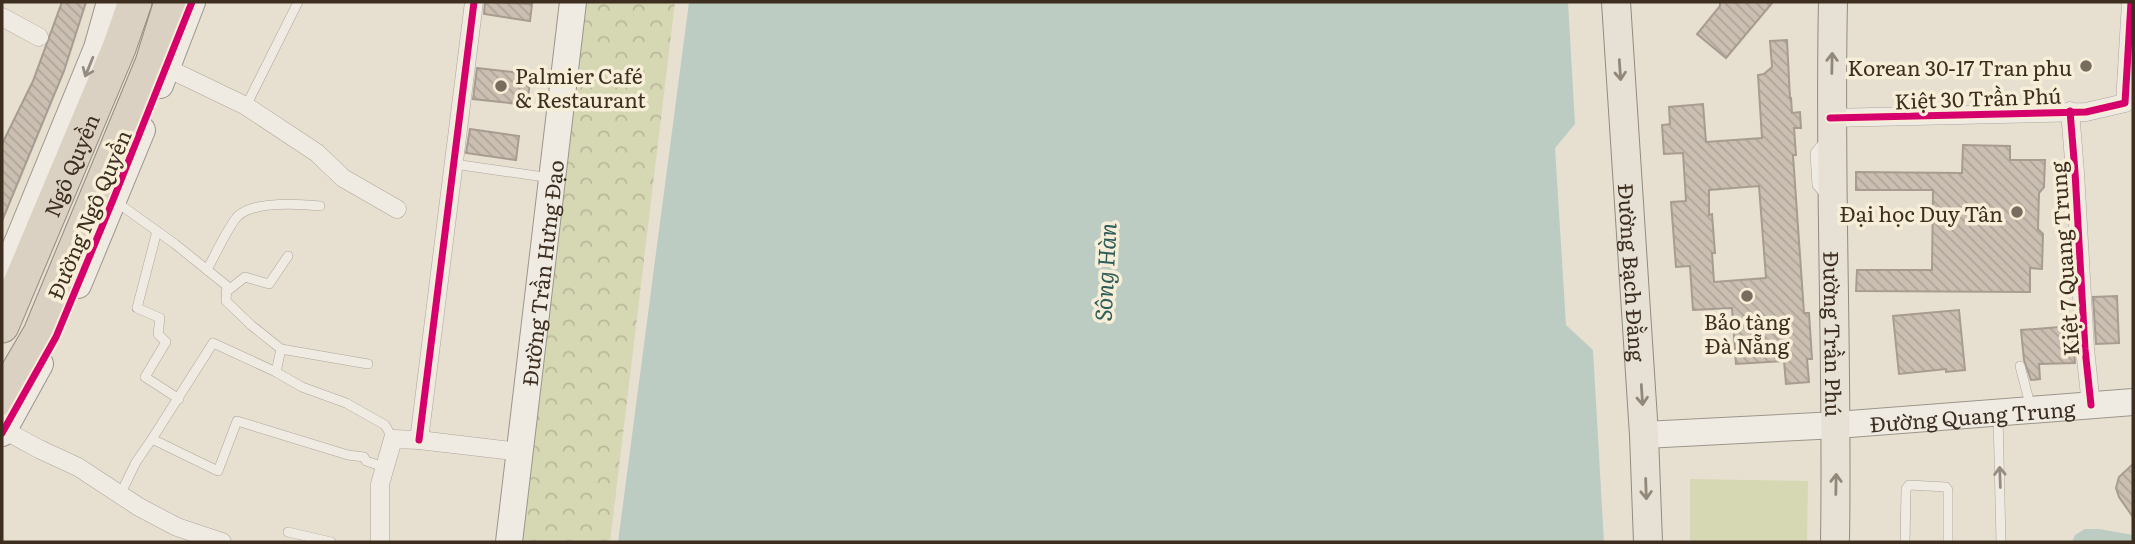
<svg xmlns="http://www.w3.org/2000/svg" width="2135" height="544" font-family="Literata,serif">
<style>
.forest{fill:url(#forest-crowns)}
.pitch{fill:#d6d7b3}
.water{fill:#bcccc2}
.building{fill:url(#building-back-hatch);stroke:#a89c90;stroke-width:2;fill-rule:evenodd}
.lines{fill:none;stroke-linecap:round;stroke-linejoin:round}
.lane-casing{stroke:#ada599;stroke-width:10}
.street-casing{stroke:#ada599;stroke-width:19}
.secondary-casing{stroke:#9c958a;stroke-width:28}
.primary-casing{stroke:#928b80;stroke-width:30}
.highway-casing{stroke:#928b80;stroke-width:35}
.lane{stroke:#efebe3;stroke-width:9}
.street{stroke:#efebe3;stroke-width:18}
.secondary{stroke:#efebe3;stroke-width:26}
.primary{stroke:#e6e1d4;stroke-width:28}
.highway{stroke:#dad1c2;stroke-width:33}
.cycleway-casing{stroke:#f7eed8;stroke-width:11}
.cycleway{stroke:#d6006c;stroke-width:7}
.oneway{stroke:#92887a}
.oneway2{stroke:#968c82}
.poi-dot{fill:#786c5e;stroke:#f7eed8;stroke-width:2.5}
.labels{text-anchor:middle;dominant-baseline:central;stroke-width:7;stroke-linejoin:round;paint-order:stroke}
.poi-label{font-size:21px;fill:#3d2e20;stroke:#f7eed8;text-anchor:end}
.street-label{font-size:21px;fill:#3d2e20;stroke:#f7eed8}
.water-label{font-size:23px;font-style:italic;fill:#2f5d5a;stroke:#f7eed8}
</style>
<defs>
<pattern id="forest-crowns" width="20" height="18" patternUnits="userSpaceOnUse" patternTransform="scale(1.75)"><rect width="20" height="18" fill="#d6d7b3"/><path d="M2 6a3 3 0 1 1 6 0M12 15a3 3 0 1 1 6 0" fill="none" stroke="#b9b99a"/></pattern>
<pattern id="building-back-hatch" width="6" height="6" patternUnits="userSpaceOnUse" patternTransform="scale(1.75)"><rect width="6" height="6" fill="#cbbfb2"/><path d="M-1 5l2 2M0 0l6 6M5-1l2 2" fill="none" stroke="#afa499"/></pattern>
</defs>
<rect width="100%" height="100%" fill="#e7e0d1"/>
<path class="forest" d="M586,2H675L610,542H521Z"/>
<path class="pitch" d="M1690,479L1808,481L1807,542H1690Z"/>
<g class="water">
<path d="M689,2H1568L1575,124L1555,148L1566,325L1593,350L1604,542H618Z"/>
<path d="M2085,529H2099L2133,535V542H2072L2075,535Z"/>
</g>
<g class="building">
<path d="M62,2H86L64,71L2,221V144L33,81Z"/>
<path d="M485,2L532,4L530,21L484,14Z"/>
<path d="M1720,2H1773L1726,58L1697,34L1720,6Z"/>
<path d="M1787,40L1790,98H1791L1792,113L1800,112L1801,128H1794L1796,155H1793L1804,313H1809L1812,359H1807L1809,382L1786,384L1784,361L1736,364L1732,308L1693,310L1690,266L1676,267L1671,202L1686,201L1683,153L1664,154L1662,125L1670,124L1669,107L1703,104L1706,142L1762,138L1758,75L1764,74L1772,67L1770,41ZM1759,186L1766,278L1714,282L1712,253H1715L1712,214L1709,215V190Z"/>
<path d="M477,68L531,74L527,105L473,99Z"/>
<path d="M470,129L519,136L516,160L466,153Z"/>
<path d="M1963,145L2010,146V160H2045L2044,187L2039,193L2038,229L2043,234L2042,269L2030,268V292L1856,291L1857,270H1932L1933,190H1856V172L1962,173Z"/>
<path d="M2117,296L2119,343L2096,344L2093,297Z"/>
<path d="M1959,310L1965,370L1946,372V369L1899,374L1893,316Z"/>
<path d="M2072,326L2075,363L2039,364L2040,379L2031,380L2024,360L2021,330Z"/>
<path d="M2133,464V517L2119,497L2116,488L2119,477Z"/>
</g>
<g class="lines">
<defs>
<g id="lane">
<path d="M246,106L298,2"/>
<path d="M1825,141L1815,153L1817,185L1826,196"/>
<path d="M454,164L551,178"/>
<path d="M115,201L175,244L227,286L226,301L251,325L281,349L368,364"/>
<path d="M157,231L137,308L160,318L158,334L166,342L145,377L179,399"/>
<path d="M207,270C213,259 230,223 238,216C254,201 300,204 320,206"/>
<path d="M226,292L245,277L269,284L288,256"/>
<path d="M281,349L276,372L302,387L346,403L385,425L393,439"/>
<path d="M2020,366L2031,408"/>
<path d="M276,372L213,343L152,439L218,471L237,421L348,455L364,457L366,461L384,467"/>
<path d="M1998,415L2001,542"/>
<path d="M120,495L136,462L152,439"/>
<path d="M288,532L331,542"/>
<path d="M1905,542L1906,489L1909,485L1946,487L1948,490V542"/>
</g>
<g id="street">
<path d="M2,17L39,37"/>
<path d="M167,68L246,106L317,153L343,178L397,209"/>
<path d="M2070,111L2075,172L2085,349L2091,405"/>
<path d="M1830,118L2086,112L2125,103L2131,2"/>
<path d="M4,430L39,449L78,467L139,507L177,527L222,542"/>
<path d="M419,440L474,2"/>
<path d="M380,542V484L393,439L419,440L521,452"/>
</g>
<g id="secondary">
<path d="M160,85L192,2"/>
<path d="M2,280L97,48L110,2"/>
<path d="M78,285L142,130"/>
<path d="M2,433L40,364"/>
<path id="s1" d="M1644,435L1837,425L2133,402"/>
<path id="s2" d="M509,542L573,2"/>
</g>
<g id="primary">
<path id="s3" d="M1616,2L1644,435L1648,542"/>
<path id="s4" d="M1833,2C1829,182 1838,362 1835,542"/>
</g>
<g id="highway">
<path id="s5" d="M2,326L119,48L135,2"/>
<path d="M2,398L40,333L152,63L171,2"/>
</g>
</defs>
<use href="#lane" class="lane-casing"/>
<use href="#street" class="street-casing"/>
<use href="#secondary" class="secondary-casing"/>
<use href="#primary" class="primary-casing"/>
<use href="#highway" class="highway-casing"/>
<use href="#lane" class="lane"/>
<use href="#street" class="street"/>
<use href="#secondary" class="secondary"/>
<use href="#primary" class="primary"/>
<use href="#highway" class="highway"/>
<defs>
<g id="cycleway">
<path d="M2070,111L2075,172L2085,349L2091,405"/>
<path d="M1830,118L2086,112L2125,103L2131,2"/>
<path d="M2,433L56,337L113,200L192,2"/>
<path d="M419,440L474,2"/>
</g>
</defs>
<use href="#cycleway" class="cycleway-casing"/>
<use href="#cycleway" class="cycleway"/>
</g>
<defs><path id="oneway-shaft" d="M-6 0H5M1.5-3L5.5 0L1.5 3" fill="none" stroke-width="1.6" stroke-linecap="round" stroke-linejoin="round" transform="scale(1.75)"/></defs>
<g class="oneway">
<use href="#oneway-shaft" transform="translate(1832 63) rotate(-89)"/>
<use href="#oneway-shaft" transform="translate(1620 70) rotate(86)"/>
<use href="#oneway-shaft" transform="translate(1642 395) rotate(86)"/>
<use href="#oneway-shaft" transform="translate(1836 484) rotate(-89)"/>
<use href="#oneway-shaft" transform="translate(1646 489) rotate(88)"/>
</g>
<g class="oneway2">
<use href="#oneway-shaft" transform="translate(89 67) rotate(112)"/>
<use href="#oneway-shaft" transform="translate(2000 477) rotate(-92)"/>
</g>
<g class="poi-dot">
<circle cx="2086" cy="66" r="7"/>
<circle cx="501" cy="86" r="7"/>
<circle cx="2017" cy="212" r="7"/>
<circle cx="1747" cy="296" r="7"/>
</g>
<g class="labels">
<g class="poi-label">
<text x="2072" y="66">Korean 30-17 Tran phu</text>
<text x="515" y="74" text-anchor="start">Palmier Café<tspan x="515" dy="24">&amp; Restaurant</tspan></text>
<text x="2003" y="212">Đại học Duy Tân</text>
<text x="1747" y="320" text-anchor="middle">Bảo tàng<tspan x="1747" dy="24">Đà Nẵng</tspan></text>
</g>
<g class="street-label">
<text transform="translate(1978 97) rotate(-2)">Kiệt 30 Trần Phú</text>
<text stroke="none"><textPath href="#s5" startOffset="175">Ngô Quyền</textPath></text>
<text transform="translate(88 214) rotate(-67)">Đường Ngô Quyền</text>
<text transform="translate(2063 259) rotate(-94)">Kiệt 7 Quang Trung</text>
<text stroke="none"><textPath href="#s2" startOffset="271">Đường Trần Hưng Đạo</textPath></text>
<text stroke="none"><textPath href="#s3" startOffset="271">Đường Bạch Đằng</textPath></text>
<text stroke="none"><textPath href="#s4" startOffset="332">Đường Trần Phú</textPath></text>
<text stroke="none"><textPath href="#s1" startOffset="329">Đường Quang Trung</textPath></text>
</g>
<g class="water-label">
<text transform="translate(1104 272) rotate(-87)">Sông Hàn</text>
</g>
</g>
<rect width="2135" height="544" fill="none" stroke="#3d2e20" stroke-width="7"/>
</svg>
